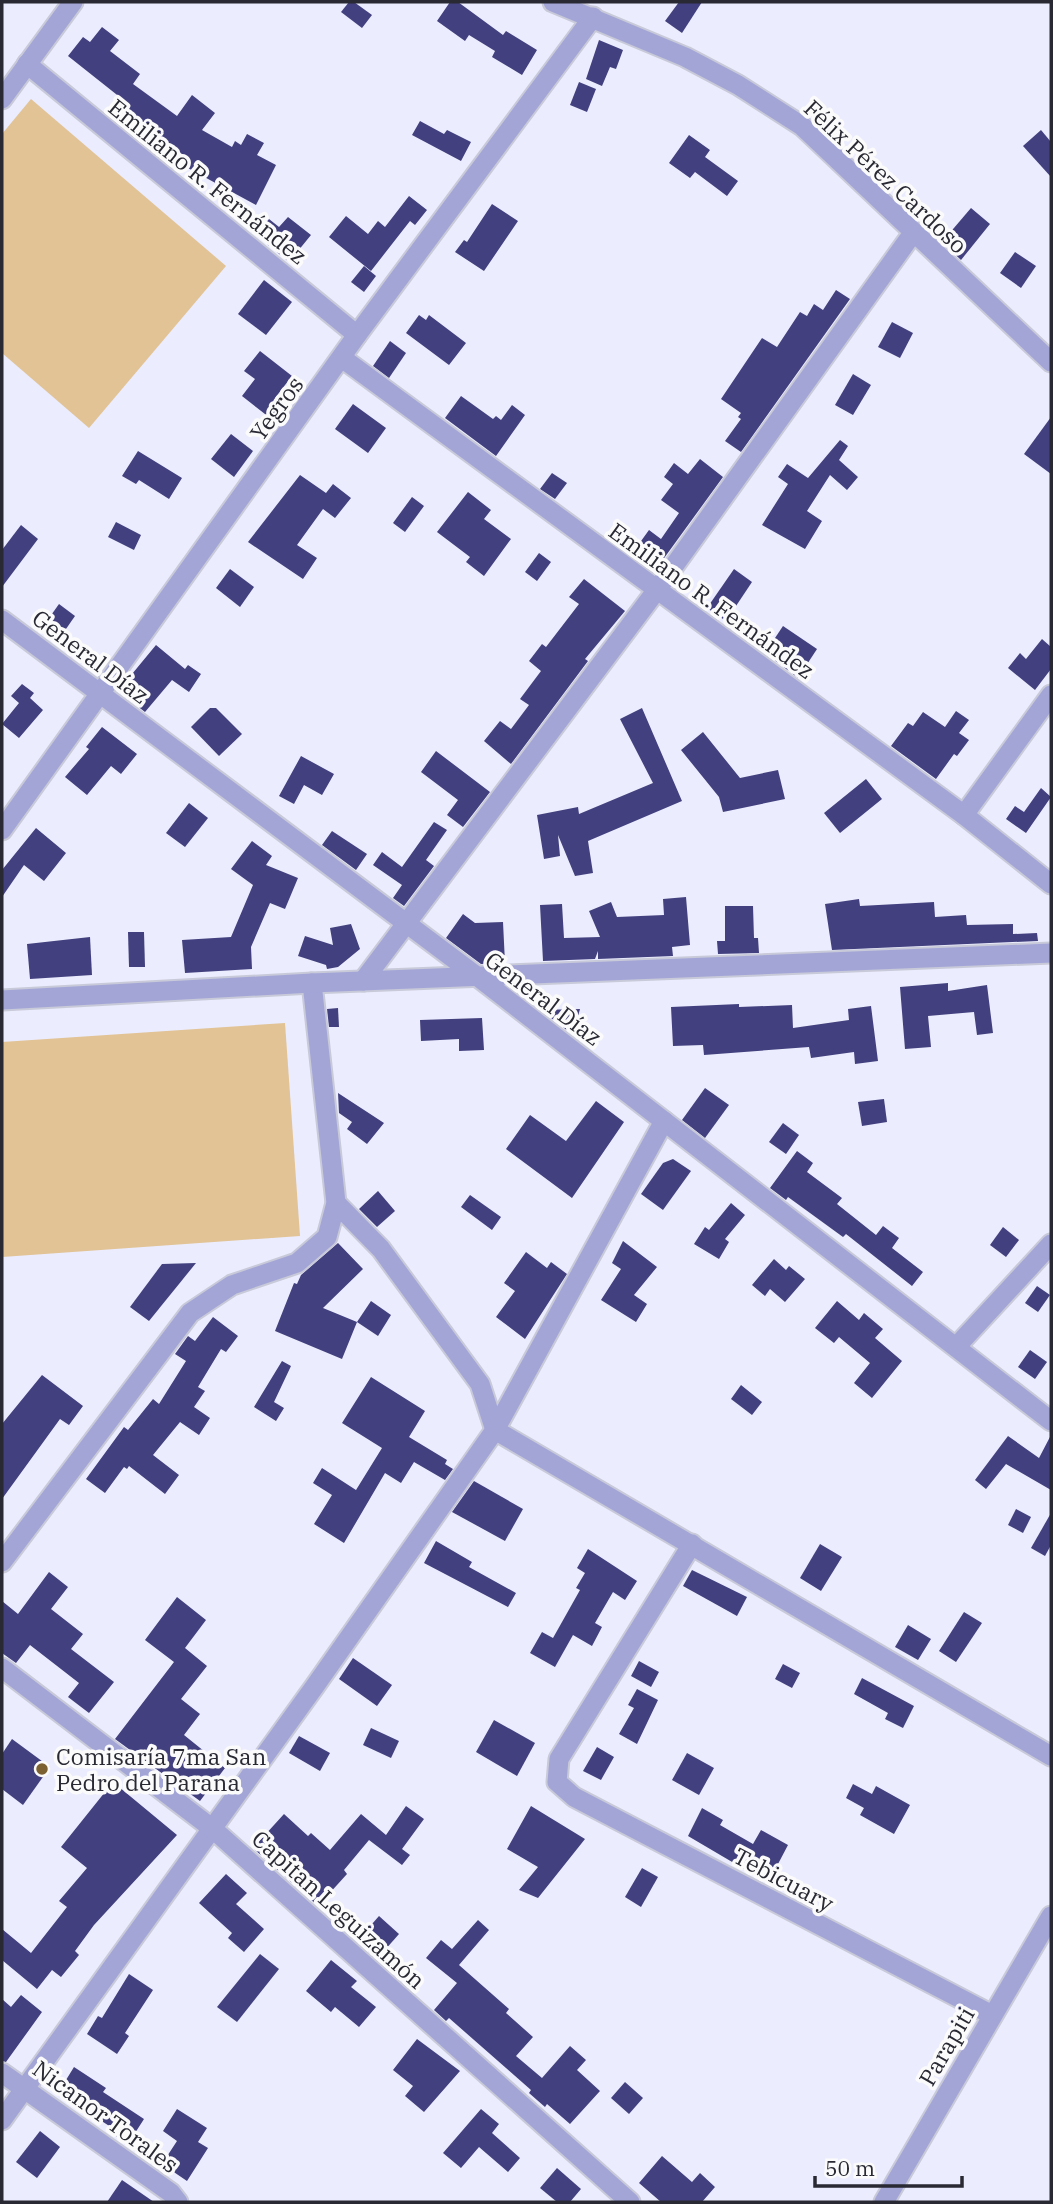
<svg xmlns="http://www.w3.org/2000/svg" width="1053" height="2204" font-family="'IBM Plex Serif',serif">
<style>
.park{fill:#e1c395}
.building{fill:#42407e}
.lines{fill:none;stroke-linecap:round;stroke-linejoin:round}
.minor-casing{stroke:#c8c9d9;stroke-width:23}
.tertiary-casing{stroke:#c8c9d9;stroke-width:23}
.minor{stroke:#a3a5d7;stroke-width:19}
.tertiary{stroke:#a3a5d7;stroke-width:19}
.poi-dot{fill:#7c6133;stroke:#fbfbfb;stroke-width:2.5}
.labels{text-anchor:middle;dominant-baseline:central;stroke-width:7;stroke-linejoin:round;paint-order:stroke}
.street-label{font-size:23px;fill:#282933;stroke:#fbfbfb}
.poi-label{font-size:23px;fill:#282933;stroke:#fbfbfb;text-anchor:start}
</style>
<rect width="100%" height="100%" fill="#ebecfd"/>
<g class="park">
<path d="M31,99L226,266L89,428L2,353V134Z"/>
<path d="M285,1023L300,1236L2,1257V1042Z"/>
</g>
<g class="building">
<path d="M349,2H354L372,15L362,28L341,12Z"/>
<path d="M450,2H458L503,35L506,31L537,50L522,75L492,57L495,51L469,35L465,41L437,21Z"/>
<path d="M679,2H702L682,33L665,21Z"/>
<path d="M102,27L119,40L110,51L140,74L133,84L177,116L192,95L215,113L202,130L232,147L235,141L241,145L247,134L264,143L257,155L276,165L256,205L186,167L190,160L150,130L145,136L116,115L126,102L68,56L83,37L90,42Z"/>
<path d="M599,40L623,50L616,69L610,67L602,86L586,79Z"/>
<path d="M579,82L596,89L587,112L570,105Z"/>
<path d="M420,121L444,134L447,130L471,142L461,161L412,135Z"/>
<path d="M1041,130L1051,142V177L1023,146Z"/>
<path d="M689,135L710,150L705,157L738,181L727,196L695,172L690,178L669,163Z"/>
<path d="M409,196L427,210L415,225L410,221L371,271L329,237L346,216L368,234L378,221L385,227Z"/>
<path d="M492,204L518,221L484,271L455,252L464,240L467,242Z"/>
<path d="M971,208L990,224L961,260L942,242Z"/>
<path d="M288,217L311,235L289,262L256,235L269,219L279,227Z"/>
<path d="M1015,252L1036,266L1021,288L1000,273Z"/>
<path d="M364,266L376,276L364,292L351,282Z"/>
<path d="M264,280L292,302L266,335L238,314Z"/>
<path d="M836,290L850,299L741,452L725,441L741,419L738,417L741,413L721,399L762,338L777,347L800,312L807,316L814,304L823,310Z"/>
<path d="M419,315L426,320L429,315L466,343L449,365L406,333Z"/>
<path d="M892,322L913,333L900,358L878,347Z"/>
<path d="M390,341L406,353L389,378L373,366Z"/>
<path d="M260,351L292,376L275,398L286,406L274,421L242,396L255,379L244,371Z"/>
<path d="M853,374L871,385L853,415L835,405Z"/>
<path d="M461,396L493,419L496,416L501,420L512,405L525,415L496,456L445,418Z"/>
<path d="M353,404L386,428L368,453L335,429Z"/>
<path d="M1051,417V474L1024,454Z"/>
<path d="M231,434L253,451L234,477L211,459Z"/>
<path d="M840,440L848,446L839,460L858,477L847,490L830,475L807,511L822,521L805,549L762,525L788,484L778,477L787,464L808,478Z"/>
<path d="M138,451L182,478L169,499L139,480L136,484L122,476Z"/>
<path d="M700,459L723,477L654,572L631,555L649,530L661,539L679,513L661,500L673,484L664,477L674,463L688,474Z"/>
<path d="M552,473L567,483L555,499L540,489Z"/>
<path d="M300,475L326,493L333,484L351,498L335,518L323,509L297,545L317,558L303,579L248,542Z"/>
<path d="M468,492L491,510L484,519L511,539L484,576L466,562L470,557L437,532Z"/>
<path d="M412,497L424,506L405,532L393,523Z"/>
<path d="M116,522L141,535L134,550L108,537Z"/>
<path d="M21,525L38,539L2,587V550Z"/>
<path d="M539,553L551,562L537,581L525,572Z"/>
<path d="M230,569L254,587L240,607L216,588Z"/>
<path d="M734,569L752,582L726,621L707,608Z"/>
<path d="M584,579L625,611L585,659L588,661L511,764L484,741L500,721L511,729L529,705L520,699L541,671L529,661L542,644L546,647L579,604L569,597Z"/>
<path d="M59,604L75,616L59,639L42,628Z"/>
<path d="M783,626L817,649L798,678L765,653Z"/>
<path d="M1042,639L1051,647V669L1035,690L1008,668L1020,653L1026,659Z"/>
<path d="M156,645L185,669L188,665L201,674L189,692L172,680L145,712L118,691Z"/>
<path d="M22,684L34,693L30,698L43,710L19,738L2,724L19,703L11,696Z"/>
<path d="M210,708H216L242,734L219,756L191,727Z"/>
<path d="M642,708L682,801L588,841L593,873L575,876L558,835L560,856L544,859L537,815L578,807L579,814L653,783L620,719Z"/>
<path d="M956,711L969,720L959,733L969,740L957,756L954,754L936,779L891,746L908,723L913,726L923,712L945,727Z"/>
<path d="M102,727L137,754L121,774L111,766L87,795L65,777L89,749L86,747Z"/>
<path d="M703,732L740,778L778,770L785,799L723,812L719,797L681,750Z"/>
<path d="M436,751L490,792L463,827L447,815L458,800L421,772Z"/>
<path d="M301,756L334,774L322,795L304,785L294,804L279,796Z"/>
<path d="M866,779L882,799L840,833L824,813Z"/>
<path d="M1041,788L1051,797L1026,833L1006,819L1015,806L1024,812Z"/>
<path d="M189,803L208,818L185,847L166,833Z"/>
<path d="M434,822L447,830L426,860L434,866L404,906L393,898L402,885L373,865L382,852L402,867Z"/>
<path d="M36,828L66,853L44,881L24,865L2,897V870Z"/>
<path d="M332,831L367,854L356,870L322,845Z"/>
<path d="M252,841L272,856L266,865L298,878L285,909L270,903L251,947L252,969L185,973L182,940L231,937L253,885L231,869Z"/>
<path d="M686,897L690,945L672,947L673,956L598,959V951L595,959L543,961L540,905L562,904L564,938L600,937L589,911L611,902L617,917L664,915L663,899Z"/>
<path d="M859,899L860,906L934,902L935,917L966,915L967,925L1013,924V934L1037,933L1038,941L832,950L825,904Z"/>
<path d="M725,906H753L754,938H758L759,953L718,954L717,941H725Z"/>
<path d="M463,914L475,923L503,922L505,963L481,964L446,938Z"/>
<path d="M351,924L360,949L338,967L327,969L326,965L298,956L305,936L333,945L330,928Z"/>
<path d="M128,932H144L145,967H129Z"/>
<path d="M90,937L92,975L30,979L27,944Z"/>
<path d="M948,983V991L987,985L993,1033L977,1035L974,1012L928,1016L931,1047L905,1049L900,987Z"/>
<path d="M739,1004V1007L792,1005L793,1028L849,1020L848,1009L871,1006L878,1061L855,1064L854,1052L811,1058L809,1047L704,1055L703,1045L673,1046L671,1007Z"/>
<path d="M338,1008L339,1027H329L327,1009Z"/>
<path d="M580,1009L573,1035L541,1010Z"/>
<path d="M482,1018L484,1050L459,1051V1039L421,1041L420,1020Z"/>
<path d="M705,1088L729,1105L705,1138L682,1120Z"/>
<path d="M338,1093L384,1123L367,1144L347,1129L352,1122L339,1113Z"/>
<path d="M884,1099L887,1122L862,1126L858,1102Z"/>
<path d="M596,1101L624,1122L572,1198L506,1149L530,1115L566,1141Z"/>
<path d="M783,1123L799,1135L786,1154L769,1142Z"/>
<path d="M797,1151L813,1163L807,1172L842,1198L837,1204L876,1235L883,1226L899,1238L892,1248L923,1272L912,1286L846,1234L843,1237L788,1197L786,1200L770,1188Z"/>
<path d="M673,1159L691,1171L663,1210L641,1194L663,1163Z"/>
<path d="M378,1191L395,1211L377,1227L359,1209Z"/>
<path d="M470,1195L501,1217L492,1230L461,1207Z"/>
<path d="M731,1203L745,1215L725,1239L729,1242L719,1259L694,1244L705,1227L709,1230Z"/>
<path d="M1003,1227L1019,1240L1006,1257L990,1245Z"/>
<path d="M623,1241L657,1267L634,1295L647,1304L636,1322L601,1300L621,1269L612,1263Z"/>
<path d="M338,1243L363,1269L323,1308L357,1322L342,1359L275,1331L294,1283L297,1284L301,1275Z"/>
<path d="M526,1252L547,1268L551,1262L567,1274L525,1339L496,1317L515,1291L504,1283Z"/>
<path d="M774,1259L786,1270L789,1266L805,1279L785,1302L770,1289L765,1296L752,1285Z"/>
<path d="M196,1263L149,1321L130,1307L162,1264Z"/>
<path d="M1037,1286L1050,1295L1038,1312L1025,1303Z"/>
<path d="M371,1301L391,1315L378,1336L357,1322Z"/>
<path d="M837,1301L859,1320L864,1313L883,1329L875,1338L902,1361L872,1398L854,1383L870,1363L839,1337L834,1343L815,1328Z"/>
<path d="M213,1317L238,1336L226,1352L221,1349L198,1387L205,1391L194,1407L210,1418L199,1435L180,1422L153,1455L179,1475L165,1494L129,1466L127,1469L124,1467L105,1493L86,1479L124,1427L128,1430L153,1399L159,1404L186,1361L175,1354L188,1336L195,1341Z"/>
<path d="M1030,1350L1047,1362L1035,1379L1018,1367Z"/>
<path d="M282,1361L291,1366L274,1402L284,1408L276,1421L254,1407Z"/>
<path d="M42,1375L83,1406L69,1425L60,1419L2,1499V1424Z"/>
<path d="M371,1377L425,1411L409,1437L447,1460L445,1464L453,1469L445,1480L414,1462L401,1483L385,1473L344,1543L314,1524L332,1495L313,1483L322,1468L356,1490L382,1448L342,1423Z"/>
<path d="M741,1385L762,1402L752,1415L731,1399Z"/>
<path d="M1051,1435V1490L1006,1464L986,1489L975,1480L1008,1436L1039,1458Z"/>
<path d="M474,1481L523,1509L505,1541L452,1512Z"/>
<path d="M1016,1509L1031,1517L1023,1533L1008,1525Z"/>
<path d="M1051,1513V1545L1045,1556L1031,1548Z"/>
<path d="M436,1541L472,1562L469,1567L516,1593L508,1607L424,1563Z"/>
<path d="M820,1544L842,1557L821,1591L800,1578Z"/>
<path d="M588,1549L637,1581L625,1600L613,1592L595,1623L602,1627L592,1646L573,1635L555,1667L530,1653L542,1632L553,1638L580,1590L576,1588L585,1573L577,1568Z"/>
<path d="M692,1570L747,1597L737,1616L683,1586Z"/>
<path d="M49,1572L68,1587L51,1609L83,1634L71,1649L114,1682L89,1713L68,1697L79,1683L30,1645L16,1663L2,1653V1601L18,1614Z"/>
<path d="M177,1597L206,1620L185,1648L207,1666L181,1699L200,1714L184,1735L225,1768L200,1801L115,1739L174,1662L145,1640Z"/>
<path d="M964,1612L982,1623L956,1662L939,1651Z"/>
<path d="M908,1625L931,1639L918,1660L895,1647Z"/>
<path d="M353,1658L392,1685L377,1706L339,1679Z"/>
<path d="M639,1661L659,1672L651,1687L631,1676Z"/>
<path d="M783,1664L800,1673L792,1688L775,1679Z"/>
<path d="M862,1678L914,1706L903,1728L885,1719L888,1713L854,1694Z"/>
<path d="M637,1689L658,1700L637,1744L619,1734L634,1708L628,1705Z"/>
<path d="M494,1720L535,1743L517,1776L476,1752Z"/>
<path d="M371,1728L399,1741L391,1758L363,1745Z"/>
<path d="M299,1736L330,1753L320,1771L289,1753Z"/>
<path d="M12,1739L50,1767L23,1805L2,1789V1754Z"/>
<path d="M597,1747L614,1757L601,1780L583,1771Z"/>
<path d="M687,1753L714,1768L699,1795L672,1780Z"/>
<path d="M113,1782L177,1835L94,1925L75,1951L79,1955L61,1977L52,1970L37,1989L2,1960V1929L31,1953L67,1907L59,1901L87,1868L61,1847Z"/>
<path d="M853,1784L872,1794L876,1786L910,1805L894,1834L860,1815L864,1808L846,1798Z"/>
<path d="M406,1806L424,1819L402,1849L410,1855L402,1865L369,1840L344,1870L347,1874L318,1906L253,1848L284,1814L308,1836L311,1833L330,1850L361,1814L386,1835Z"/>
<path d="M531,1806L585,1839L538,1898L519,1890L538,1867L507,1849Z"/>
<path d="M702,1808L723,1820L720,1825L753,1844L761,1830L788,1845L768,1883L688,1836Z"/>
<path d="M642,1868L658,1877L641,1907L625,1897Z"/>
<path d="M226,1874L247,1893L236,1904L264,1929L244,1952L228,1938L232,1933L199,1903Z"/>
<path d="M379,1916L399,1934L377,1959L357,1941Z"/>
<path d="M478,1920L489,1930L459,1965L509,2009L506,2013L533,2037L516,2056L542,2078L570,2046L586,2060L577,2070L600,2091L570,2124L547,2104L545,2107L529,2093L531,2090L449,2018L446,2021L434,2010L457,1983L426,1958L441,1940L452,1949Z"/>
<path d="M260,1954L279,1969L237,2022L217,2007Z"/>
<path d="M331,1960L357,1981L351,1987L376,2007L359,2027L335,2007L331,2012L306,1991Z"/>
<path d="M129,1974L153,1990L125,2033L129,2036L117,2054L87,2034L98,2016L102,2018Z"/>
<path d="M21,1995L42,2012L6,2062L2,2061V1999L11,2007Z"/>
<path d="M417,2039L460,2071L424,2112L405,2096L413,2086L393,2070Z"/>
<path d="M74,2067L106,2088L103,2092L144,2119L128,2144L111,2133L114,2129L58,2093Z"/>
<path d="M625,2082L643,2098L629,2114L611,2098Z"/>
<path d="M177,2109L207,2128L198,2142L208,2148L187,2181L162,2164L177,2141L163,2131Z"/>
<path d="M481,2109L499,2124L492,2133L520,2158L508,2172L479,2147L461,2168L443,2153Z"/>
<path d="M40,2131L60,2147L37,2178L16,2162Z"/>
<path d="M662,2156L692,2182L700,2173L715,2187L702,2202H661L639,2183Z"/>
<path d="M557,2168L581,2189L570,2202H557L540,2188Z"/>
<path d="M122,2180L154,2202H107Z"/>
</g>
<g class="lines">
<defs>
<g id="minor">
<path d="M553,2L685,57L738,85L802,126L1051,362"/>
<path d="M27,64L357,335"/>
<path d="M2,99L73,2"/>
<path d="M342,358L964,815L1051,884"/>
<path d="M2,620L478,977L1051,1421"/>
<path d="M964,815L1051,695"/>
<path d="M2,830L357,335L593,17"/>
<path d="M363,981L656,591L913,233"/>
<path d="M336,1203L381,1249L480,1384L495,1430L1051,1756"/>
<path d="M956,1347L1051,1244"/>
<path d="M692,1544L559,1759L557,1782L574,1797L992,2015"/>
<path d="M2,1562L190,1313L232,1285L297,1263L327,1237L336,1203L312,983"/>
<path d="M2,2120L315,1686L495,1430L664,1121"/>
<path d="M884,2202L1051,1916"/>
</g>
<g id="tertiary">
<path d="M2,1000L312,983L1051,953"/>
<path d="M2,1668L213,1829L630,2202"/>
<path d="M2,2073L171,2193L178,2202"/>
</g>
</defs>
<use href="#minor" class="minor-casing"/>
<use href="#tertiary" class="tertiary-casing"/>
<use href="#minor" class="minor"/>
<use href="#tertiary" class="tertiary"/>
</g>
<circle class="poi-dot" cx="42" cy="1769" r="7"/>
<g class="labels">
<g class="street-label">
<text transform="translate(886 176) rotate(43)">Félix Pérez Cardoso</text>
<text transform="translate(208 181) rotate(39)">Emiliano R. Fernández</text>
<text transform="translate(276 408) rotate(-54)">Yegros</text>
<text transform="translate(712 600) rotate(36)">Emiliano R. Fernández</text>
<text transform="translate(91 656) rotate(37)">General Díaz</text>
<text transform="translate(544 998) rotate(37)">General Díaz</text>
<text transform="translate(784 1879) rotate(28)">Tebicuary</text>
<text transform="translate(339 1909) rotate(42)">Capitan Leguizamón</text>
<text transform="translate(946 2046) rotate(-60)">Parapiti</text>
<text transform="translate(106 2116) rotate(36)">Nicanor Torales</text>
</g>
<g class="poi-label">
<text x="56" y="1756">Comisaría 7ma San<tspan x="56" dy="26">Pedro del Parana</tspan></text>
</g>
</g>
<rect width="1053" height="2204" fill="none" stroke="#282933" stroke-width="7"/>
<path d="M815 2176v10h147v-10" fill="none" stroke="#282933" stroke-width="3.5"/>
<text x="825" y="2176" font-size="21" fill="#282933" stroke="#fbfbfb" stroke-width="5" paint-order="stroke">50 m</text>
</svg>
